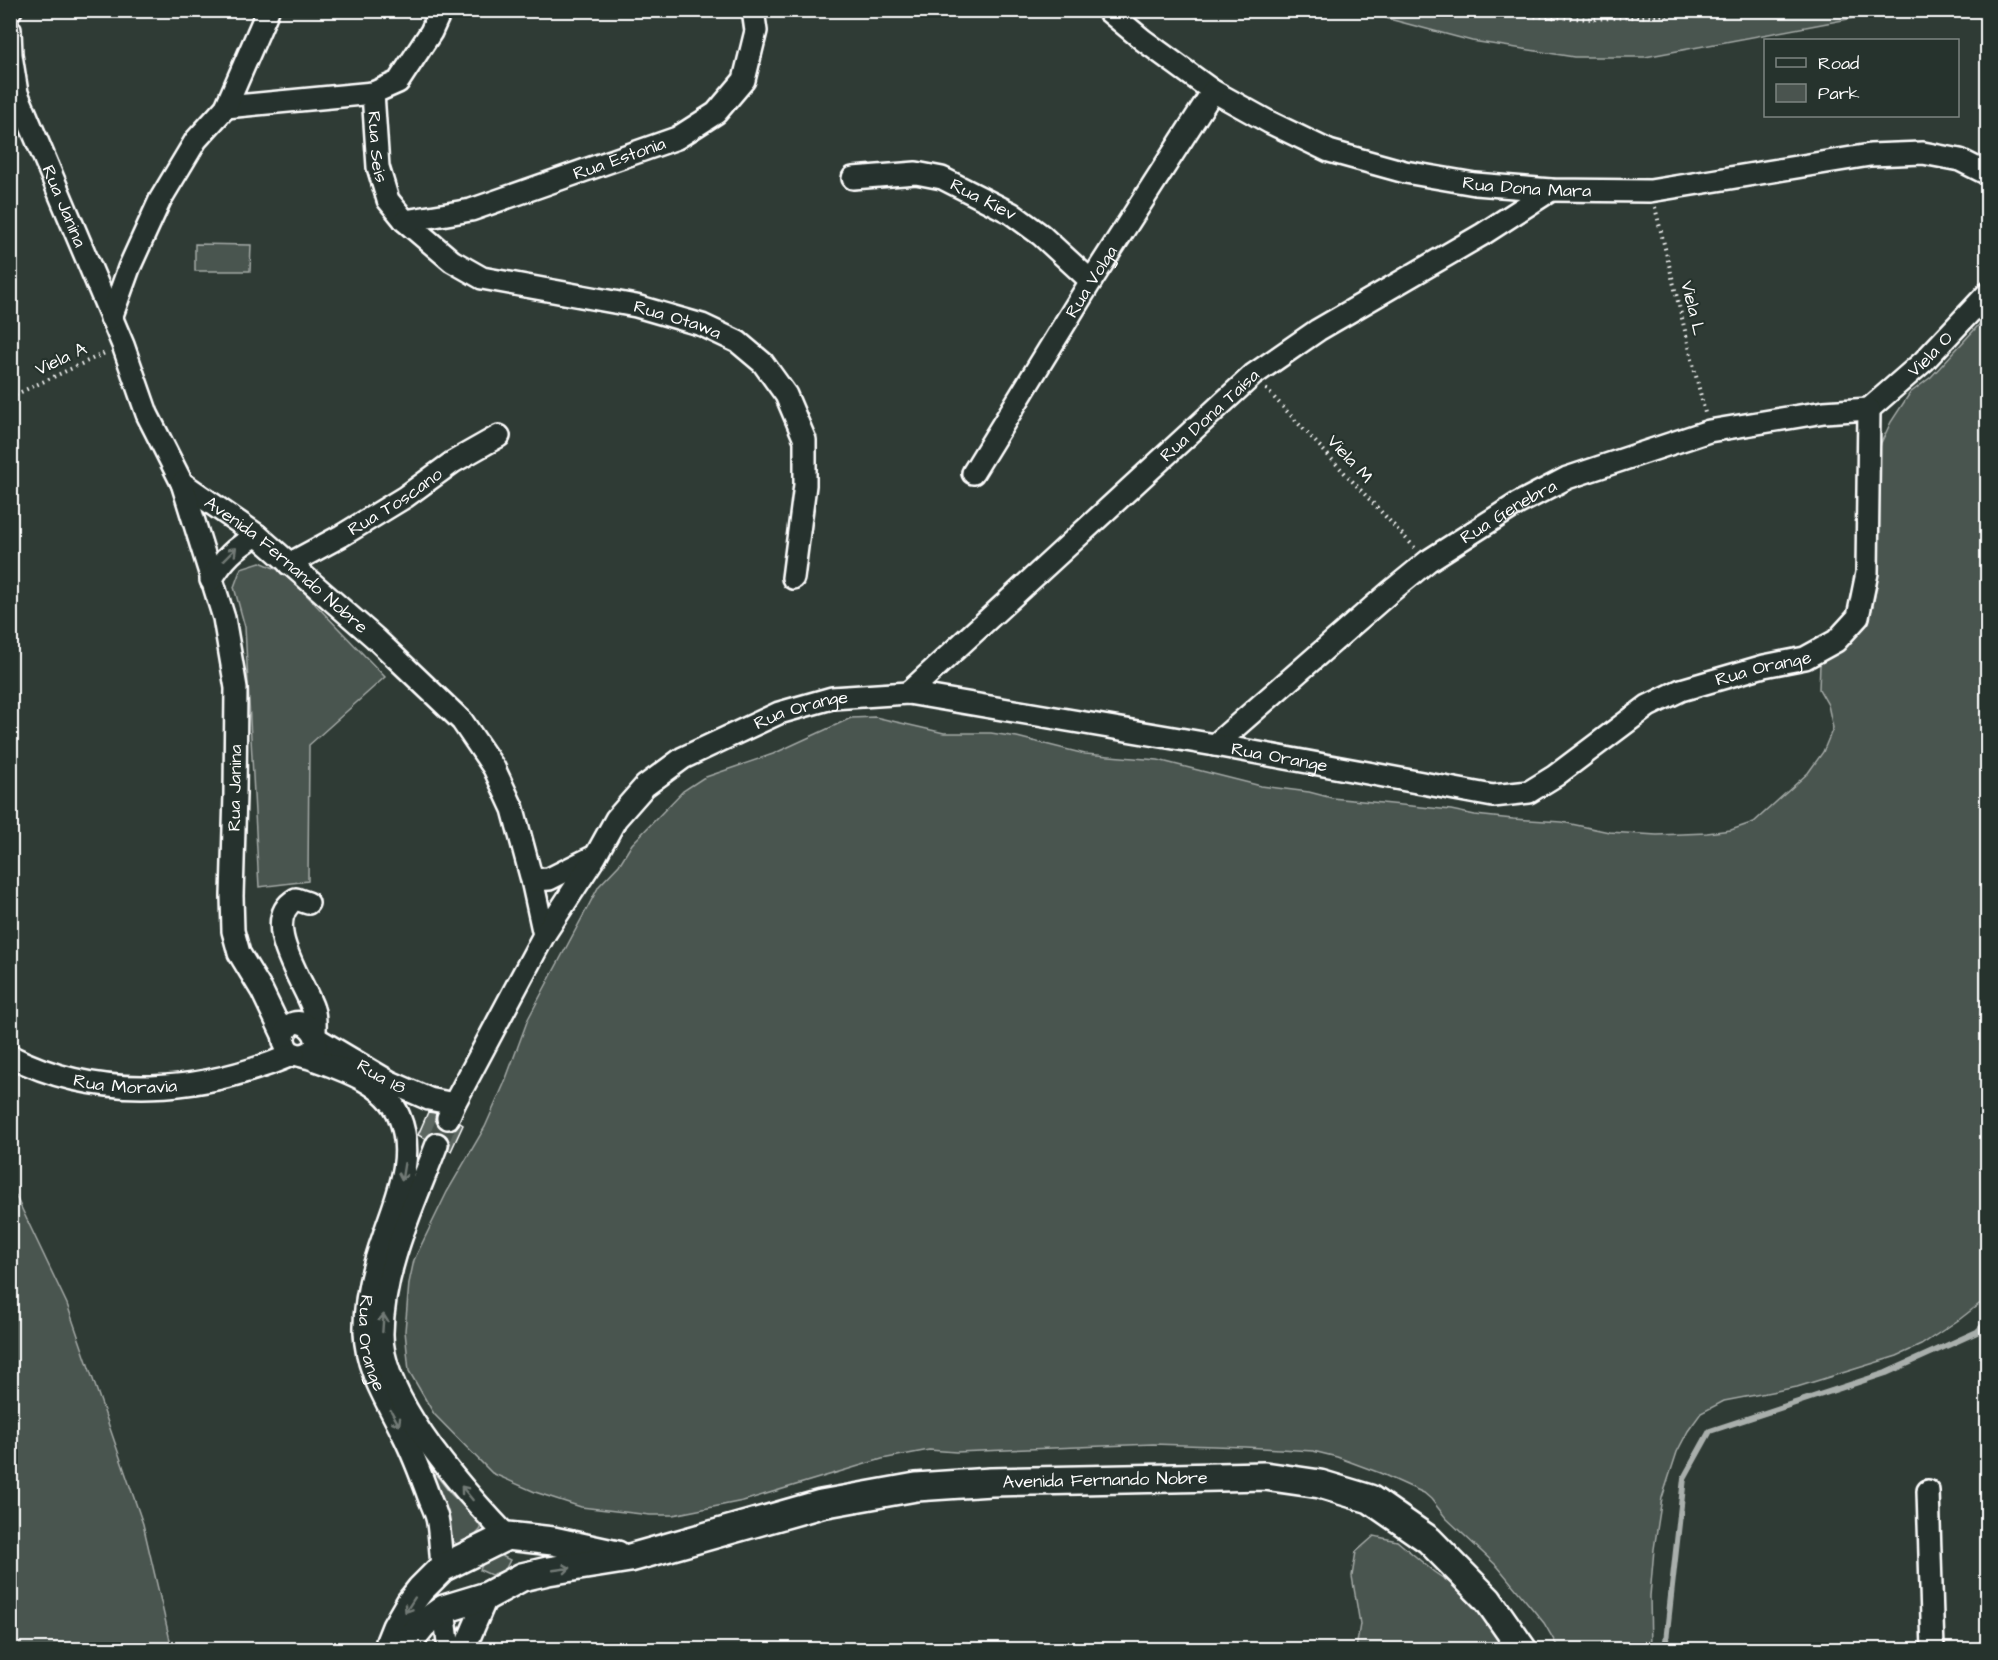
<svg xmlns="http://www.w3.org/2000/svg" width="1998" height="1660" font-family="'Architects Daughter',sans-serif">
<style>
.green{fill:#4a544f;stroke:#a4aaa7;stroke-width:1.5}
.lines{fill:none;stroke-linecap:round;stroke-linejoin:round}
.stream{stroke:#a9afac;stroke-width:6}
.building{fill:#5b6661;stroke:#fff;stroke-width:1.5}
.minor-tunnel{stroke:#444f49;stroke-width:21;stroke-dasharray:21 10;stroke-linecap:butt}
.minor-casing{stroke:#fff;stroke-width:26}
.major-casing{stroke:#fff;stroke-width:32}
.path{stroke:#fff;stroke-width:4;stroke-dasharray:1.5 4.5;stroke-linecap:butt}
.minor{stroke:#26332d;stroke-width:21}
.major{stroke:#26332d;stroke-width:27}
.oneway{stroke:#727a76}
.labels{text-anchor:middle;dominant-baseline:central;stroke-width:4.5;stroke-linejoin:round;paint-order:stroke}
.street-label{font-size:18px;fill:#fff;stroke:#26332d}
</style>
<rect width="100%" height="100%" fill="#2f3b35"/>
<filter id="ink" filterUnits="userSpaceOnUse"><feTurbulence type="fractalNoise" baseFrequency=".0167" numOctaves="2"/><feDisplacementMap in="SourceGraphic" scale="12" xChannelSelector="R" yChannelSelector="G"/><feConvolveMatrix kernelMatrix="1 2 1 2 8 2 1 2 1" color-interpolation-filters="sRGB"/></filter>
<g filter="url(#ink)">
<g class="green">
<path d="M1368,11H1891L1645,57H1574L1472,41L1389,19Z"/>
<path d="M195,244L251,245L250,271H195Z"/>
<path d="M1987,316V1298L1960,1319L1921,1345L1897,1356L1797,1387L1724,1401L1701,1413L1688,1431L1677,1452L1662,1498L1654,1549L1650,1596L1651,1649H1559L1544,1623L1498,1567L1446,1518L1431,1499L1424,1493L1380,1473L1337,1457L1313,1451L1245,1447L1153,1444L956,1452L929,1450L882,1459L743,1501L673,1515H650L581,1507L535,1492L492,1473L434,1414L409,1371L405,1331L409,1283L414,1260L447,1192L485,1127L504,1084L528,1019L599,886L619,865L632,844L683,791L703,778L773,754L851,718L875,717L944,733H991L1017,737L1085,754L1158,760L1261,786L1309,792L1332,798L1451,810L1475,815L1513,819L1562,822L1609,832L1657,835L1707,833L1731,830L1754,822L1808,773L1823,752L1833,728L1828,705L1819,689L1820,664L1856,631L1872,610L1877,586L1875,467L1881,443L1891,422L1910,393L1931,377Z"/>
<path d="M260,562L279,570L293,581L385,677L309,745L308,881L259,887L245,627L234,587L241,568Z"/>
<path d="M10,1184L67,1304L143,1524L172,1649H11Z"/>
<path d="M425,1461L451,1494L476,1518L481,1529L466,1545L456,1544L450,1537Z"/>
<path d="M1374,1536L1397,1541L1434,1572L1453,1585L1485,1620L1503,1649H1356L1360,1624L1352,1576L1356,1552Z"/>
<path d="M498,1554L510,1560L505,1570L491,1575L480,1570C483,1560 489,1558 498,1554Z"/>
</g>
<g class="lines">
<path class="stream" d="M1665,1650L1684,1478L1710,1431L1886,1373L1977,1332L1988,1321"/>
</g>
<path class="building" d="M428,1112L436,1113L435,1119L438,1125L444,1130L450,1131L456,1128L460,1123L463,1125L451,1151L448,1150L450,1143L447,1137L442,1132H435L426,1139L418,1135Z"/>
<g class="lines">
<path class="minor-tunnel" d="M437,1144L448,1118"/>
<defs>
<g id="minor">
<path id="s1" d="M1107,10L1143,40L1213,91L1269,122L1329,151L1405,172L1475,184L1551,190L1650,191L1870,155L1923,153L1960,160L1988,174"/>
<path d="M10,11L11,10"/>
<path id="s2" d="M10,30L11,55L17,93L123,345L147,414L182,483L257,535L375,638L462,721L494,768L513,809L532,880L544,935L454,1104L448,1118"/>
<path id="s3" d="M373,93L378,167L388,200L405,221L452,261L482,278L636,306L702,325L738,342L763,363L786,395L805,440V485L793,578"/>
<path d="M226,107L373,93L398,82L431,32L441,10"/>
<path id="s4" d="M853,178L916,173L942,178L1011,213L1041,235L1091,281"/>
<path id="s5" d="M405,221L471,210L677,138L716,113L744,80L756,31L753,10"/>
<path d="M111,318L129,268L160,200L196,140L226,107L268,10"/>
<path id="s6" d="M1869,409L1924,361L1988,293"/>
<path id="s7" d="M973,473L1091,281L1213,91"/>
<path d="M182,483L224,618L236,688L235,794L232,896L233,931L239,953L262,991L284,1037"/>
<path id="s8" d="M289,564L341,536L405,497L453,462L499,436"/>
<path d="M211,580C224,558 235,548 257,535"/>
<path id="s9" d="M908,693L1253,375L1318,330L1483,234L1551,190"/>
<path id="s10" d="M1215,745L1390,592L1428,561L1517,504L1567,478L1709,431L1824,412L1869,409"/>
<path d="M532,880L549,879L591,858"/>
<path d="M308,903L296,899C258,921 305,983 313,1009C316,1017 315,1025 315,1033"/>
<path id="s11" d="M544,935L595,857L616,819L645,786L683,758L779,713L832,698L908,693L1215,745L1493,796L1529,792L1555,776L1648,706L1681,690L1764,666L1805,658L1836,641L1858,617L1867,573L1869,409"/>
<path id="s12" d="M316,1038L390,1082L429,1099L454,1104"/>
<path id="s13" d="M301,1055C338,1049 298,1002 285,1033C282,1040 285,1046 289,1051C295,1055 303,1056 310,1058C341,1069 386,1083 399,1116C416,1157 397,1196 384,1235C373,1266 364,1299 365,1332C366,1370 387,1401 403,1434C413,1454 421,1475 429,1497C432,1505 437,1514 438,1523C440,1537 441,1553 442,1568"/>
<path id="s14" d="M10,1056C100,1102 203,1093 294,1054"/>
<path d="M437,1144C414,1205 383,1267 382,1333C381,1399 463,1490 507,1536"/>
<path d="M1928,1491L1933,1650"/>
<path d="M444,1609L449,1650"/>
<path d="M464,1650L487,1596"/>
</g>
<g id="major">
<path d="M389,1650L390,1642L396,1627L410,1603L421,1589L442,1568L507,1536L553,1541L617,1555"/>
<path id="s15" d="M402,1650L423,1624L444,1609L487,1596L522,1577L548,1571L630,1558L821,1504L916,1487L991,1482L1265,1476L1320,1484L1370,1499L1429,1540L1488,1600L1523,1650"/>
</g>
</defs>
<use href="#minor" class="minor-casing"/>
<use href="#major" class="major-casing"/>
<g class="path">
<path d="M1469,10L1530,16L1593,19L1751,10"/>
<path d="M1655,207L1705,413"/>
<path d="M1266,389L1415,548"/>
<path d="M10,397L105,353"/>
</g>
<use href="#minor" class="minor"/>
<use href="#major" class="major"/>
</g>
<defs><path id="oneway-shaft" d="M-6 0H5M1.5-3L5.5 0L1.5 3" fill="none" stroke-width="1.6" stroke-linecap="round" stroke-linejoin="round" transform="scale(1.5)"/></defs>
<g class="oneway">
<use href="#oneway-shaft" transform="translate(230 554) rotate(-45)"/>
<use href="#oneway-shaft" transform="translate(403 1172) rotate(99)"/>
<use href="#oneway-shaft" transform="translate(383 1323) rotate(-86)"/>
<use href="#oneway-shaft" transform="translate(395 1418) rotate(61)"/>
<use href="#oneway-shaft" transform="translate(467 1493) rotate(-129)"/>
<use href="#oneway-shaft" transform="translate(562 1569) rotate(-8)"/>
<use href="#oneway-shaft" transform="translate(410 1605) rotate(123)"/>
</g>
</g>
<g class="labels">
<g class="street-label">
<text stroke="none"><textPath href="#s3" startOffset="54">Rua Seis</textPath></text>
<text stroke="none"><textPath href="#s5" startOffset="224">Rua Estonia</textPath></text>
<text stroke="none"><textPath href="#s1" startOffset="466">Rua Dona Mara</textPath></text>
<text stroke="none"><textPath href="#s4" startOffset="136">Rua Kiev</textPath></text>
<text stroke="none"><textPath href="#s2" startOffset="186">Rua Janina</textPath></text>
<text stroke="none"><textPath href="#s7" startOffset="225">Rua Volga</textPath></text>
<text transform="translate(1693 308) rotate(76)">Viela L</text>
<text stroke="none"><textPath href="#s3" startOffset="432">Rua Otawa</textPath></text>
<text stroke="none"><textPath href="#s6" startOffset="82">Viela O</textPath></text>
<text transform="translate(61 359) rotate(-25)">Viela A</text>
<text stroke="none"><textPath href="#s9" startOffset="410">Rua Dona Taísa</textPath></text>
<text transform="translate(1350 459) rotate(47)">Viela M</text>
<text stroke="none"><textPath href="#s8" startOffset="123">Rua Toscano</textPath></text>
<text stroke="none"><textPath href="#s10" startOffset="376">Rua Genebra</textPath></text>
<text stroke="none"><textPath href="#s2" startOffset="620">Avenida Fernando Nobre</textPath></text>
<text stroke="none"><textPath href="#s11" startOffset="1364">Rua Orange</textPath></text>
<text stroke="none"><textPath href="#s11" startOffset="356">Rua Orange</textPath></text>
<text stroke="none"><textPath href="#s11" startOffset="842">Rua Orange</textPath></text>
<text transform="translate(235 788) rotate(-89)">Rua Janina</text>
<text stroke="none"><textPath href="#s12" startOffset="76">Rua 18</textPath></text>
<text stroke="none"><textPath href="#s14" startOffset="120">Rua Moravia</textPath></text>
<text stroke="none"><textPath href="#s13" startOffset="454">Rua Orange</textPath></text>
<text stroke="none"><textPath href="#s15" startOffset="738">Avenida Fernando Nobre</textPath></text>
</g>
</g>
<rect width="1998" height="1660" fill="none" stroke="#26332d" stroke-width="36"/>
<rect x="18" y="18" width="1962" height="1624" fill="none" stroke="#fff" stroke-width="2" filter="url(#ink)"/>
<rect x="1764" y="39" width="195" height="78" fill="#26332d" stroke="#7d8581" stroke-width="1.5"/>
<rect x="1776" y="58" width="30" height="9" fill="#26332d" stroke="#7d8581" stroke-width="1.5"/>
<text x="1818" y="69" font-size="18" fill="#ffffff">Road</text>
<rect x="1776" y="84" width="30" height="18" fill="#4a544f" stroke="#7d8581" stroke-width="1.5"/>
<text x="1818" y="99" font-size="18" fill="#ffffff">Park</text>
</svg>
